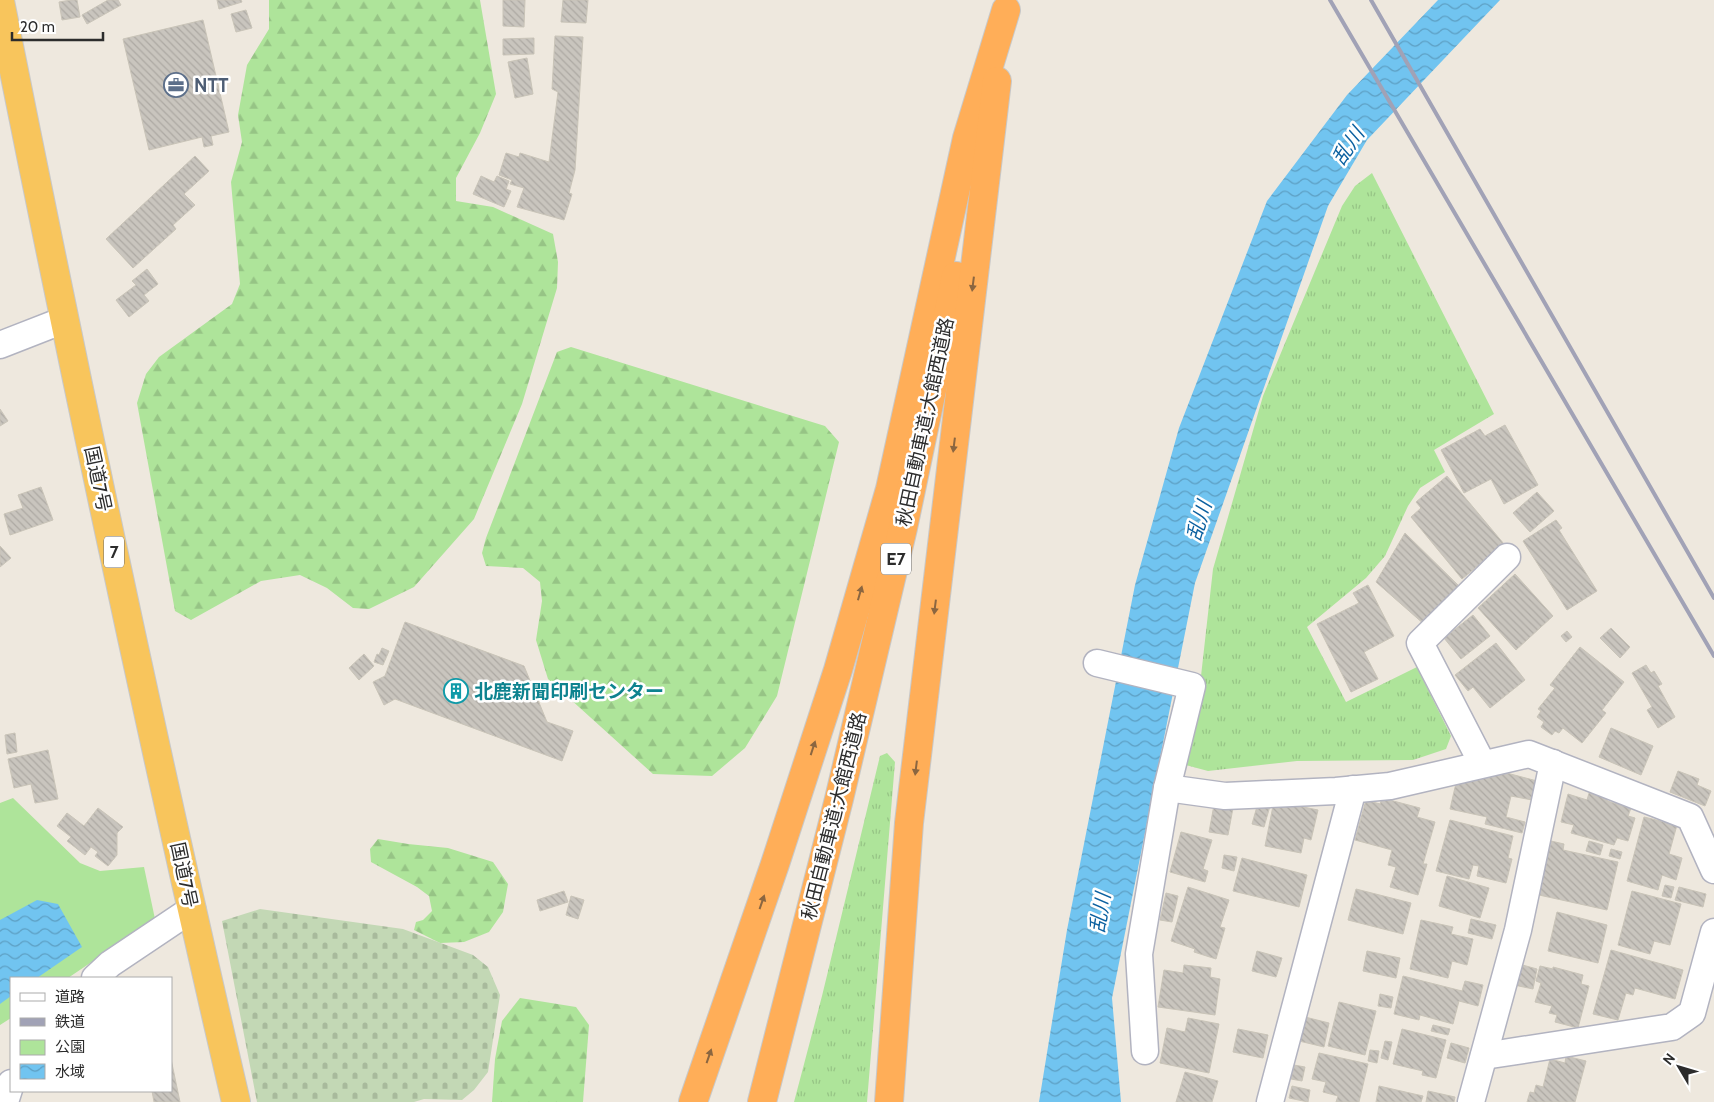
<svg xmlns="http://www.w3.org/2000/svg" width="1714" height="1102" font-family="Cabin,'Noto Sans JP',sans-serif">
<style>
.grass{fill:url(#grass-tufts)}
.forest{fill:url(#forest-firs)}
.cemetery{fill:url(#cemetery-stones)}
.park{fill:#aee49a}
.water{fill:url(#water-waves)}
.building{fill:url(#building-back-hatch);stroke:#c9c4b8}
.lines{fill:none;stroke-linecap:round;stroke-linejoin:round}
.minor-casing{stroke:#b2b3c0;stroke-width:29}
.trunk-casing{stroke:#c8c8c8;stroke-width:30}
.motorway-casing{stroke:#c8c8c8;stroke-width:30}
.minor{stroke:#fff;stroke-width:26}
.trunk{stroke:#f8c55c;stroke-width:28}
.motorway{stroke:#ffae58;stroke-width:28}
.rail{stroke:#a1a2b6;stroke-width:4}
.oneway{fill:#8b6640}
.labels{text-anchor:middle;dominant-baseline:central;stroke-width:5;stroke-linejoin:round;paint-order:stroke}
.shield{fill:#fff;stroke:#6b6b6b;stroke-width:1}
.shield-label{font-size:18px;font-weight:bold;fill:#2c2c2c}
.service-label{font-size:19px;font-weight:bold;fill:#4e5e75;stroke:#fff;text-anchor:start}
.street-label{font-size:19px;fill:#2c2c2c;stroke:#fff}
.culture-label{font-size:19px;font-weight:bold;fill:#0d838f;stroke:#fff;text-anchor:start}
.water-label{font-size:20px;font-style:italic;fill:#0c61a0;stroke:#fff}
</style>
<defs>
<pattern id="grass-tufts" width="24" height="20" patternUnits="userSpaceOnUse" patternTransform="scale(1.25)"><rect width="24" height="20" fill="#aee49a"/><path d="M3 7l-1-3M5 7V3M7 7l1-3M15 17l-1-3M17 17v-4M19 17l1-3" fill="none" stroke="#96c485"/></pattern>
<pattern id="forest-firs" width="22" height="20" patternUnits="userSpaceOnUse" patternTransform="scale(1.25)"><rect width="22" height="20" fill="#aee49a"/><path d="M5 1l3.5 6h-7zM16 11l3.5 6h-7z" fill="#96c485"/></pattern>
<pattern id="cemetery-stones" width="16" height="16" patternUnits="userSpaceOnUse" patternTransform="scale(1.25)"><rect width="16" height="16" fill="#c3d8b5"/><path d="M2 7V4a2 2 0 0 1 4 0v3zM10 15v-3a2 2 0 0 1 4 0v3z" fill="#a8ba9c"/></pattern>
<pattern id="water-waves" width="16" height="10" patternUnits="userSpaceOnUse" patternTransform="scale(1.25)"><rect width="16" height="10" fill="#71c4f0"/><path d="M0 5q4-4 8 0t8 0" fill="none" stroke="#5d9fc3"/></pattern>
<pattern id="building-back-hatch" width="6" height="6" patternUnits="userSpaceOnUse" patternTransform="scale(1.25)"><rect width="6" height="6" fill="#c9c5be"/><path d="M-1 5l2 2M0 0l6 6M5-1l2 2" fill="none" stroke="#ada9a3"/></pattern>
</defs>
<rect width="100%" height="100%" fill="#eee8de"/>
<g class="grass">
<path d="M1372,173L1494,414L1434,450L1445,472L1420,488L1408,506L1385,556L1366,578L1307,627L1346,702L1417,667L1451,736L1446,749L1413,760L1297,761L1208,771L1182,764L1200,685L1213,569L1263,396L1342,206L1355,186Z"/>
<path d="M887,753L895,762L867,1102H794L822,996L880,756Z"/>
</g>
<g class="forest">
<path d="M269,0H480L496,94L480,133L456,178V201L493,207L553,234L558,262L557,288L522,404L474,519L414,587L369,609L353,608L327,588L300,575L261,581L191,620L175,611L137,403L146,374L159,357L232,304L240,284L231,182L242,142L238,115L247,65L269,29Z"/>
<path d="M571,347L825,426L839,442L777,696L745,748L712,776L653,774L548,679L536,640L542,601L540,582L523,568L486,566L482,553L486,538L557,352Z"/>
<path d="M378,839L408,844L448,848L493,862L508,884L503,912L489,932L464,942L440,943L414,930L416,922L423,920L432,911L429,896L417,887L371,862L370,849Z"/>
<path d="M520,998L576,1007L589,1025L583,1102H492L495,1059L502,1021Z"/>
</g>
<path class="cemetery" d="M260,909L403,929L473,955L488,967L500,995L488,1072L474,1090L462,1100L424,1099L414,1102H257L222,921Z"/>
<path class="park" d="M13,798L80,863L100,871L144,867L155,919L68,978H11V1018L0,1025V803Z"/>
<g class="water">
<path d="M1438,0H1500L1367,140L1328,206L1195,583L1112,998L1121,1102H1039L1067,930L1135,585L1179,428L1267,201L1347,95Z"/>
<path d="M37,900L58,904L82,947L37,978H11V996L0,1004V920Z"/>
</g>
<g class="building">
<path d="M71,0H77L80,17L62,20L59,2Z"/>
<path d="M108,0H118L121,5L87,24L82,15Z"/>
<path d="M217,0H241L242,2L219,9Z"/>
<path d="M503,0H525L524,27L503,26Z"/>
<path d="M563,0H588L586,23L561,22Z"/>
<path d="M246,10L252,28L236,32L231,14Z"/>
<path d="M203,20L229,132L211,136L213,145L204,147L202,137L149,150L123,39Z"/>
<path d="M555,36L583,37L575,170L569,193L572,194L564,220L517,207L524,188L510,184L512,180L499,175L506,153L519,157L520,153L549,162L558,92L552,89Z"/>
<path d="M534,38V54L503,55V39Z"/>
<path d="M527,58L533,94L515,98L508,62Z"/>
<path d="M195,156L209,171L184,194L195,205L173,225L176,229L133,268L106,239Z"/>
<path d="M481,176L494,182L497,176L509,181L506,189L511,191L504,207L473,194Z"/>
<path d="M147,269L158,284L144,295L149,301L129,317L116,300L136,285L132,281Z"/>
<path d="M0,409L8,421L0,426Z"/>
<path d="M1505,425L1538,485L1504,504L1491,479L1464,493L1441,450L1480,429L1485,436Z"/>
<path d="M1447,476L1504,544L1462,579L1411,517L1421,508L1416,502Z"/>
<path d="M41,487L53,520L10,535L4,514L23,508L18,495Z"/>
<path d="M1537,492L1554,511L1530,532L1513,513Z"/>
<path d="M1556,520L1562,528L1559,530L1597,591L1567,610L1523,541Z"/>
<path d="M1405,533L1460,587L1425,625L1376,582Z"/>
<path d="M0,546L11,558L0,567Z"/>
<path d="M1515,574L1553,616L1516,650L1478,608Z"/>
<path d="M1368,585L1394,636L1364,652L1378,679L1351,692L1317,624L1359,603L1353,593Z"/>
<path d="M1473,615L1490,636L1461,659L1444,638Z"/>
<path d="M405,622L524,666L547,722L573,731L562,761L395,699L384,705L373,682L385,676Z"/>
<path d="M1611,628L1630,647L1620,658L1600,638Z"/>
<path d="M1567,631L1572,637L1566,642L1561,636Z"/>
<path d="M1496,643L1525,680L1490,708L1473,687L1468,691L1455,675Z"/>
<path d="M1580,647L1624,682L1602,710L1606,713L1582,743L1563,728L1559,733L1555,731L1552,735L1541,727L1544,722L1537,717L1541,711L1538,709L1555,688L1550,685Z"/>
<path d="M382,648L389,651L383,665L374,662L377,654L379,655Z"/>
<path d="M364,654L374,666L359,680L349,668Z"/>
<path d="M1646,665L1651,673L1654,671L1662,684L1658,686L1675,717L1658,728L1647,710L1652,707L1632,673Z"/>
<path d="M1611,728L1653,746L1641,775L1599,757Z"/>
<path d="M15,733L17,752L7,754L5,735Z"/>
<path d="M48,750L58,799L35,803L31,784L14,788L8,759Z"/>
<path d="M1678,771L1699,779L1697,785L1711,791L1705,806L1670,792Z"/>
<path d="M1503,772L1537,781L1532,800L1511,796L1506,817L1525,822L1522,833L1485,824L1487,817L1450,809L1456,783Z"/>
<path d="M1590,790L1609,795L1607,801L1631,808L1628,816L1635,818L1628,841L1617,838L1614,845L1571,833L1574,825L1561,822L1568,794L1587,800Z"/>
<path d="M1382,798L1420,808L1417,817L1435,822L1423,864H1427L1418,895L1390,887L1396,867L1388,865L1392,850L1355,840L1366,800L1380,804Z"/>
<path d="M1274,801L1318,810L1311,840L1304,838L1301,853L1265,846Z"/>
<path d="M1258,803L1270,806L1264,827L1252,824Z"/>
<path d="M1214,805L1233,808L1228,835L1209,832Z"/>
<path d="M98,808L123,827L117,833V855L108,866L95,856L98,852L91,847L85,855L67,841L71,837L57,826L67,813L84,826Z"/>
<path d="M1644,817L1677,825L1669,854L1682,858L1676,880L1662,875L1658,890L1627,881Z"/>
<path d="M1450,820L1513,836L1508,858L1512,859L1506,883L1477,876L1479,866L1473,865L1469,879L1436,871Z"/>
<path d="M1181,832L1212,840L1203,869L1208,871L1205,882L1170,872Z"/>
<path d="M1551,841L1564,844L1563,850L1618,862L1607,910L1539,895Z"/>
<path d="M1589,841L1603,845L1600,855L1586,851Z"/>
<path d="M1611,849L1622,852L1620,859L1609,856Z"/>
<path d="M1224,855L1237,857L1234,871L1222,868Z"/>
<path d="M1242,858L1307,875L1299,907L1233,891Z"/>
<path d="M1447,876L1489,888L1480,918L1439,906Z"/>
<path d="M1665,885L1674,887L1671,898L1662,896Z"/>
<path d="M1188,887L1229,900L1220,927L1225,928L1216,959L1194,952L1195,949L1171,941Z"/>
<path d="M1679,887L1706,894L1703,907L1675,900Z"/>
<path d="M1356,889L1411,903L1403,934L1348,920Z"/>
<path d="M564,891L568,902L540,911L537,900Z"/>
<path d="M1632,891L1681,904L1670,945L1654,941L1650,954L1618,945Z"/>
<path d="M1166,893L1178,896L1172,922L1160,920Z"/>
<path d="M571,896L584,900L578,919L566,915Z"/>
<path d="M1557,912L1607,925L1598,963L1548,951Z"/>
<path d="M1471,919L1496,925L1492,939L1468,933Z"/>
<path d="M1421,920L1453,927L1451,934L1473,939L1467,965L1452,961L1448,978L1410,969Z"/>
<path d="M1611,950L1683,970L1675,999L1635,988L1633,995L1626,993L1618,1020L1593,1014Z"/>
<path d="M1257,951L1282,958L1276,977L1252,971Z"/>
<path d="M1367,951L1400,958L1396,978L1363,971Z"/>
<path d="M1519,964L1537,969L1533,989L1514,985Z"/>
<path d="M1184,965L1211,968L1210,977L1220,979L1215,1015L1158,1007L1164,970L1183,973Z"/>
<path d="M1540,966L1553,969V967L1583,975L1581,984L1589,986L1578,1028L1555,1022L1557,1015L1549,1013L1552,1006L1535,1002L1541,983L1536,981Z"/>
<path d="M1403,976L1462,991L1465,981L1483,985L1478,1006L1459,1001L1453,1024L1420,1015L1419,1020L1394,1014Z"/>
<path d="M1380,994L1393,997L1391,1008L1378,1006Z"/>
<path d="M1339,1002L1376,1011L1365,1055L1328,1046Z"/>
<path d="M1305,1017L1329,1023L1324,1047L1299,1041Z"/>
<path d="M1188,1018L1219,1024L1209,1073L1160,1063L1167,1028L1185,1032Z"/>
<path d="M1433,1025L1450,1029L1448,1035L1431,1031Z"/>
<path d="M1238,1029L1268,1035L1263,1058L1233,1052Z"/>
<path d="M1402,1029L1446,1040L1436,1078L1422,1075L1423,1071L1393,1064Z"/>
<path d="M1385,1041L1392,1042L1388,1060L1381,1058Z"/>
<path d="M1451,1043L1469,1048L1465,1063L1447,1058Z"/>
<path d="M1370,1050L1379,1051L1377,1063L1368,1061Z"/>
<path d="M1319,1053L1368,1064L1359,1102H1336L1338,1096L1323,1092L1326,1082L1312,1079Z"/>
<path d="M1566,1056L1586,1061L1575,1102H1527L1530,1092L1534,1093L1536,1085L1543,1087L1550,1059L1565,1063Z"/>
<path d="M171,1059L180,1102H154L152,1091H171Z"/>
<path d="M1294,1065L1305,1067L1302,1081L1291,1079Z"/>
<path d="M1185,1072L1218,1081L1212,1102H1176Z"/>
<path d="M1292,1086L1310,1090L1308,1102L1289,1098Z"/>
<path d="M1379,1086L1423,1096L1421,1102H1376Z"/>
<path d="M1428,1091L1455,1097L1454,1102H1426Z"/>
</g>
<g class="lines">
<defs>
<g id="minor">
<path d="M0,345L64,320"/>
<path d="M1097,663L1192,686L1167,788L1139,954L1145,1051"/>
<path d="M1482,763L1420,643L1507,557"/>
<path d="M1167,788L1225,796L1336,791L1390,786L1529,754L1690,817L1714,870"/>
<path d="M95,978L110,964L192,909"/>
<path d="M1484,1056L1672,1027L1692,1013L1714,932"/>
<path d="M5,1102L11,1083"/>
<path d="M1270,1102L1353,789"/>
<path d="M1471,1102L1518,930L1553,763"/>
</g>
<path id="trunk" d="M0,1C73,369 151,736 236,1102"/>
<g id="motorway">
<path d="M693,1102L775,864L838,670L890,489L967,138L1006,10"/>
<path d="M762,1102L839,799L903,528L956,276"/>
<path d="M889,1102L909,823L997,81"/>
</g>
</defs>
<use href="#minor" class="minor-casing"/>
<use href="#trunk" class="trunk-casing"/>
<use href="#motorway" class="motorway-casing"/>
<use href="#minor" class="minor"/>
<use href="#trunk" class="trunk"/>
<use href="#motorway" class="motorway"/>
<g class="rail">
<path d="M1330,0L1714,656"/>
<path d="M1371,0L1714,598"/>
</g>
</g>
<defs><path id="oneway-solid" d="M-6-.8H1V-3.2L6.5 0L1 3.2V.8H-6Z" transform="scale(1.25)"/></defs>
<g class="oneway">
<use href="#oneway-solid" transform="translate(973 284) rotate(97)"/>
<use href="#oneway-solid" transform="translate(954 445) rotate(97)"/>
<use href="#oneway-solid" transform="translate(860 593) rotate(-74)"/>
<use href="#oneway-solid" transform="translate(935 607) rotate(97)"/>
<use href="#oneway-solid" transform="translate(813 748) rotate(-72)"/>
<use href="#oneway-solid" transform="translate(916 768) rotate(97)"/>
<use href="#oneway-solid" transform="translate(762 902) rotate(-71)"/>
<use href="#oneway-solid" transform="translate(709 1056) rotate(-71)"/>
</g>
<defs>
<symbol id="office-ring" viewBox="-11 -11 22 22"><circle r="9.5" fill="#fff" stroke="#5c6f8a" stroke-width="1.5"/><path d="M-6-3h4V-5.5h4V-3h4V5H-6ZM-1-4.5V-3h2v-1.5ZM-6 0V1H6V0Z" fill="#5c6f8a"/></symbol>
<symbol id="building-ring" viewBox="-11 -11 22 22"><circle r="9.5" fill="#fff" stroke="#0f9aa8" stroke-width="1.5"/><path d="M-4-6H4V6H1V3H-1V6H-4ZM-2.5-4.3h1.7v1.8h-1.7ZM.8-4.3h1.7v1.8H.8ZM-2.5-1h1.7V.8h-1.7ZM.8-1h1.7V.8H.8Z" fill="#0f9aa8"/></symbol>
</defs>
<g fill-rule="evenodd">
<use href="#office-ring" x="162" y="71" width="28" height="28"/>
<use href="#building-ring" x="442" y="677" width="28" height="28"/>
</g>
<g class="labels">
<g class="shield">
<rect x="104" y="536.5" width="20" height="31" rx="4"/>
<rect x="881" y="543.5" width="30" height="31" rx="4"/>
</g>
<g class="shield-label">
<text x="114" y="552">7</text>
<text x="896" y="559">E7</text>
</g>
<g class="service-label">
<text x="194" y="85">NTT</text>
</g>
<g class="street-label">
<text transform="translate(925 422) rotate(-78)">秋田自動車道;大館西道路</text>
<text transform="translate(98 479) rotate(78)">国道7号</text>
<text transform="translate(834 816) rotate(-76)">秋田自動車道;大館西道路</text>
<text transform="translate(184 875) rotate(78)">国道7号</text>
</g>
<g class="culture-label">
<text x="474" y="691">北鹿新聞印刷センター</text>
</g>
<g class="water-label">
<text transform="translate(1348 146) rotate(-56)">乱川</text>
<text transform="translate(1199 521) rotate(-73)">乱川</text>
<text transform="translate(1100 913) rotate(-81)">乱川</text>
</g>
</g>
<rect x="10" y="977" width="162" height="115" fill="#ffffff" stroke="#ababab"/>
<rect x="20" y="993" width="25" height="8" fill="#ffffff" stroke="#ababab"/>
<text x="55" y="1002" font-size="15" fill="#2c2c2c">道路</text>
<rect x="20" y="1018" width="25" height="8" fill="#a1a2b6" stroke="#ababab"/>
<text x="55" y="1027" font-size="15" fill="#2c2c2c">鉄道</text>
<rect x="20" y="1040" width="25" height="15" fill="#aee49a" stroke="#ababab"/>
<text x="55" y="1052" font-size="15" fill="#2c2c2c">公園</text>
<rect x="20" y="1064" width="25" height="15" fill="url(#water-waves)" stroke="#ababab"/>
<text x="55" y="1077" font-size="15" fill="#2c2c2c">水域</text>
<g transform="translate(1679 1067) rotate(308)" stroke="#ffffff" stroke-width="4" paint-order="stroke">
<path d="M0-4L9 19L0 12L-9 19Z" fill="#2c2c2c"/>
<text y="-8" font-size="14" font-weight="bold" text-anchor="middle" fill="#2c2c2c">N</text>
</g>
<path d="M12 32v8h91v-8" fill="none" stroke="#2c2c2c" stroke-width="2.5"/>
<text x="20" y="32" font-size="15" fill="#2c2c2c" stroke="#ffffff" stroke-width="4" paint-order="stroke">20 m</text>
</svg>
